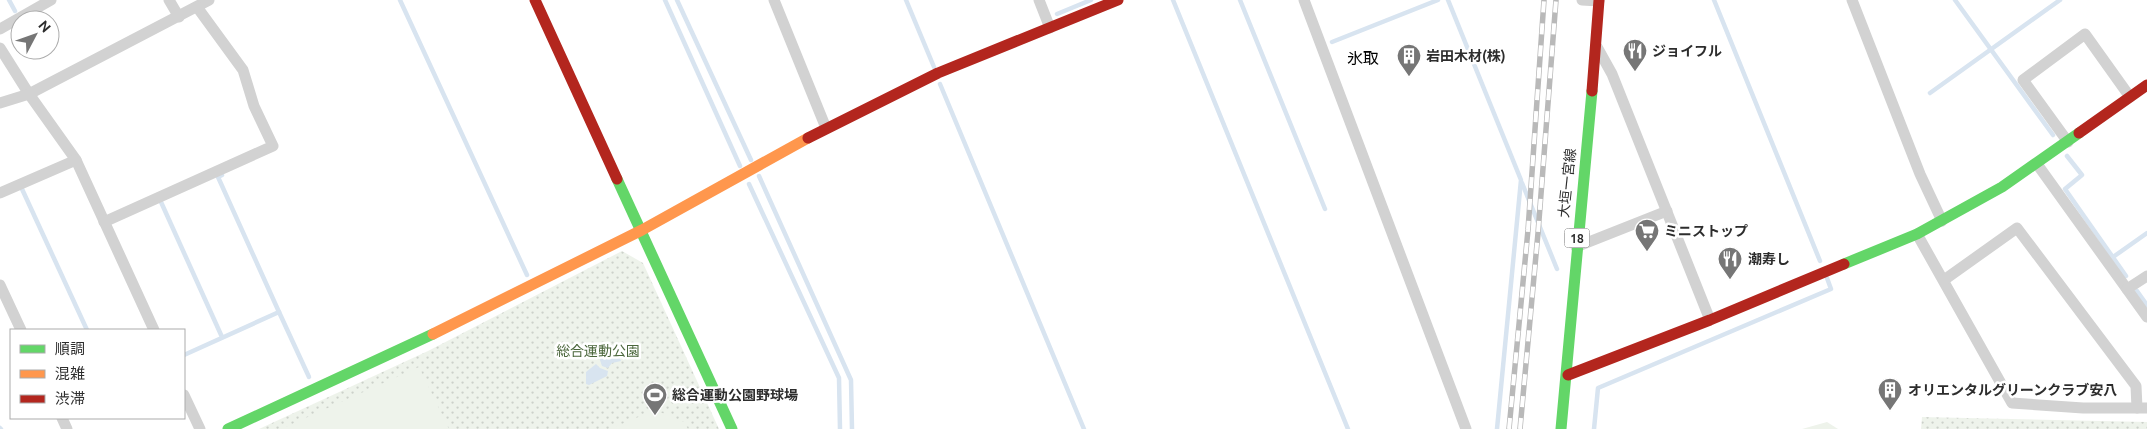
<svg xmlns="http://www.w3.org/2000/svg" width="2147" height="429" font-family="Ubuntu,'Noto Sans JP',sans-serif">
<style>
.grass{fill:url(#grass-dots)}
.pitch{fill:#eef3eb}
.water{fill:#d8e4f0}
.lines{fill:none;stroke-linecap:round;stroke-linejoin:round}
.stream{stroke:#d8e4f0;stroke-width:4.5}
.street{stroke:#d2d2d2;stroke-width:11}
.fast{stroke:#63d668;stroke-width:11}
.slow{stroke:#ff974d;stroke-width:11}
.jam{stroke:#b3261e;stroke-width:11}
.rail-casing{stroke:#b9b9b9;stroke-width:5.5}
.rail{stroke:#fff;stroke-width:4;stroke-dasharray:11;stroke-linecap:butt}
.labels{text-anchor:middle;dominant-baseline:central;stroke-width:5;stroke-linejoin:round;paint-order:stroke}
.shield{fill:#fff;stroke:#6c6c6c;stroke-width:1}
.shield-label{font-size:12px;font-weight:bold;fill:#2d2d2d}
.poi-label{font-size:14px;font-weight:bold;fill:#2d2d2d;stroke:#fff;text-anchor:start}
.street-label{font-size:14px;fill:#2d2d2d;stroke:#fff}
.park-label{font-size:14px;fill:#4b673c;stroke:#fff}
.quarter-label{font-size:16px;fill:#000;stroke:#fff}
</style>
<defs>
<pattern id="grass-dots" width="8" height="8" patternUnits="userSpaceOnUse" patternTransform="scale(1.25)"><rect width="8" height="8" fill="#eef3eb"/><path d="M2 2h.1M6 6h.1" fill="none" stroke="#ccd1ca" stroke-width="1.8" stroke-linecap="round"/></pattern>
</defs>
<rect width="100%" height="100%" fill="#fff"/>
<g class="grass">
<path d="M622,251L643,263L719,429H259L428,351Z"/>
<path d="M1922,417L2147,422V429H1921Z"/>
</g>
<g class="pitch">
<path d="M419,367L449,429H281Z"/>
<path d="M655,410L684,422L688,429H610Z"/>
<path d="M1827,422L1838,429H1802Z"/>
</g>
<g class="water">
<path d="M614,345L621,361L612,363L608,368L602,366L600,360L605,348Z"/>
<path d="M596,364L600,368L608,371L607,376L589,385L586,384V372Z"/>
</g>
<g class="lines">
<g class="stream">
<path d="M9,0L15,11"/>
<path d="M400,0L527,275"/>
<path d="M665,0L740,166"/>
<path d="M677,0L751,160"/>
<path d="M906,0L934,67"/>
<path d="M1173,0L1348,429"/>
<path d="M1240,0L1325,209"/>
<path d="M1448,0L1521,180L1497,429"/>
<path d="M1714,0L1820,261"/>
<path d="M1955,0L2053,135"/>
<path d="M1057,14L1091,0"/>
<path d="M1332,42L1438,0"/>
<path d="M940,84L1084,429"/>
<path d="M1930,93L2060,0"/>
<path d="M2067,156L2082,175L2065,189L2126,276"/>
<path d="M759,176L851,380L852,429"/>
<path d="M1522,183L1557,269"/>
<path d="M749,184L839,378L840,429"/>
<path d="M22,189L87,330"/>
<path d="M161,202L222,337"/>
<path d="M2113,257L2147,233"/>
<path d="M2137,291L2147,305"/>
<path d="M279,312L309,377"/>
<path d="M184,355L279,312L218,177L222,175"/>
<path d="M0,428L1,429"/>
<path d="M1594,429L1598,388L1831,289L1827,278"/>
</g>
<g class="street">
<path d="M169,0L179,17"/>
<path d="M774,0L826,128"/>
<path d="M1039,0L1050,28"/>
<path d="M1304,0L1466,429"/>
<path d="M1582,0L1599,1"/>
<path d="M1852,0L1920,174L1942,221"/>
<path d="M0,29L51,0"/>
<path d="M1597,47L1612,74L1710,320"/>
<path d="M0,48L29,94L76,160L154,330"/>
<path d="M0,103L29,94L209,0"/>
<path d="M2068,142L2023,80L2085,34L2130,97"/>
<path d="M2037,164L2147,317"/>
<path d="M0,193L76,160"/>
<path d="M104,222L273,146L254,106L243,70L197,7"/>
<path d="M1917,234L2012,403L2083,408H2147"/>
<path d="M1576,247L1667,211"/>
<path d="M1944,280L2017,228L2136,386L2137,408"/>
<path d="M0,285L21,330"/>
<path d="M2127,289L2147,276"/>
<path d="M184,395L200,429"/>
<path d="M62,418L67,429"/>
</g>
<g class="fast">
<path d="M617,179L732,429"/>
<path d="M1844,264L1917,234L2002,187L2079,133"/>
<path d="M228,429L433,334"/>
<path d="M1561,429L1592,91"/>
</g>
<path class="slow" d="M433,334L642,230L808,138"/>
<g class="jam">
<path d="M535,0L617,179"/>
<path d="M1592,91L1599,0"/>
<path d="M2079,133L2147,85"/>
<path d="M808,138L938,73L1118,0"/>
<path d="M1568,375L1710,320L1844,264"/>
</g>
<defs>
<g id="rail">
<path d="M1509,429L1528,230L1544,0"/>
<path d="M1520,429L1538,233L1556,0"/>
</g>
</defs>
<use href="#rail" class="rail-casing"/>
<use href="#rail" class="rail"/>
</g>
<defs>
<symbol id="restaurant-pin" viewBox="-11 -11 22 30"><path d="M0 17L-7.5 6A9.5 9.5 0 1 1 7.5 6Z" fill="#767676" stroke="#fff"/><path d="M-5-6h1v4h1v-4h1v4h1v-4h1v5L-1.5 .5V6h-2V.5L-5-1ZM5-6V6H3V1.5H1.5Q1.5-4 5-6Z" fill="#fff"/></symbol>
<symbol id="building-pin" viewBox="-11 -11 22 30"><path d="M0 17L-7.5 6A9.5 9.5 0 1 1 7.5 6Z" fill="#767676" stroke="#fff"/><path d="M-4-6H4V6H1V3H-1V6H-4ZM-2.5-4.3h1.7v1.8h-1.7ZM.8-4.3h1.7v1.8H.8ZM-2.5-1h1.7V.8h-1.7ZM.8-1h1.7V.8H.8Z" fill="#fff"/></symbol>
<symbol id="supermarket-pin" viewBox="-11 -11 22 30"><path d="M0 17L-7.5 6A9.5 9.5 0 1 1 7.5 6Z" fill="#767676" stroke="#fff"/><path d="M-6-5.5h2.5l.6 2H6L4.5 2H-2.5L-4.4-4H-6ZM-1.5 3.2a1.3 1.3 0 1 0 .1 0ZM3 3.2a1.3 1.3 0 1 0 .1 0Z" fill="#fff"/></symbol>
<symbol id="stadium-pin" viewBox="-11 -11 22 30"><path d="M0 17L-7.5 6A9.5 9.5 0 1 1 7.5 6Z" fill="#767676" stroke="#fff"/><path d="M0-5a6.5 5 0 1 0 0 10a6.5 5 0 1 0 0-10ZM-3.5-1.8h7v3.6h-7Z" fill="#fff"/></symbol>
</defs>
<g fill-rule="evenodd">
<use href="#restaurant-pin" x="1621" y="37" width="28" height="38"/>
<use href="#building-pin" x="1395" y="42" width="28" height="38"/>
<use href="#supermarket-pin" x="1633" y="217" width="28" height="38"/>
<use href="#restaurant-pin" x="1716" y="245" width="28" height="38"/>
<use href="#building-pin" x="1876" y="376" width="28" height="38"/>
<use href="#stadium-pin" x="641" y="381" width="28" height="38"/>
</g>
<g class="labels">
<rect class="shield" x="1564.5" y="228.5" width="25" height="19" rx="4"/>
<g class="shield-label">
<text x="1577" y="238">18</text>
</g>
<g class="poi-label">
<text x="1652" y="51">ジョイフル</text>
<text x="1426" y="56">岩田木材(株)</text>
<text x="1664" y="231">ミニストップ</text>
<text x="1748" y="259">潮寿し</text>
<text x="1908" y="390">オリエンタルグリーンクラブ安八</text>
<text x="672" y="395">総合運動公園野球場</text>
</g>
<g class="street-label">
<text transform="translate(1567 183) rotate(-84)">大垣一宮線</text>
</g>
<g class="park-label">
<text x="598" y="351">総合運動公園</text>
</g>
<g class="quarter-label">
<text x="1363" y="58">氷取</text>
</g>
</g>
<rect x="10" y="329" width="175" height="90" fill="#ffffff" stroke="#ababab"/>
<rect x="20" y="345" width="25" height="8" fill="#63d668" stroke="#ababab"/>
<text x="55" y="354" font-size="15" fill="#2d2d2d">順調</text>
<rect x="20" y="370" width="25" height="8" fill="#ff974d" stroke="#ababab"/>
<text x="55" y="379" font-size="15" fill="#2d2d2d">混雑</text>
<rect x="20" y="395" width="25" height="8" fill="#b3261e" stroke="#ababab"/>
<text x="55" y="404" font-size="15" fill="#2d2d2d">渋滞</text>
<g transform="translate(35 35) rotate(49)"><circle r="24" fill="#ffffff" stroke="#ababab"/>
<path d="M0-4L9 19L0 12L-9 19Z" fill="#767676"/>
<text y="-8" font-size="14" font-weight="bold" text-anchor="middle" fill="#2d2d2d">N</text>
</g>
</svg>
